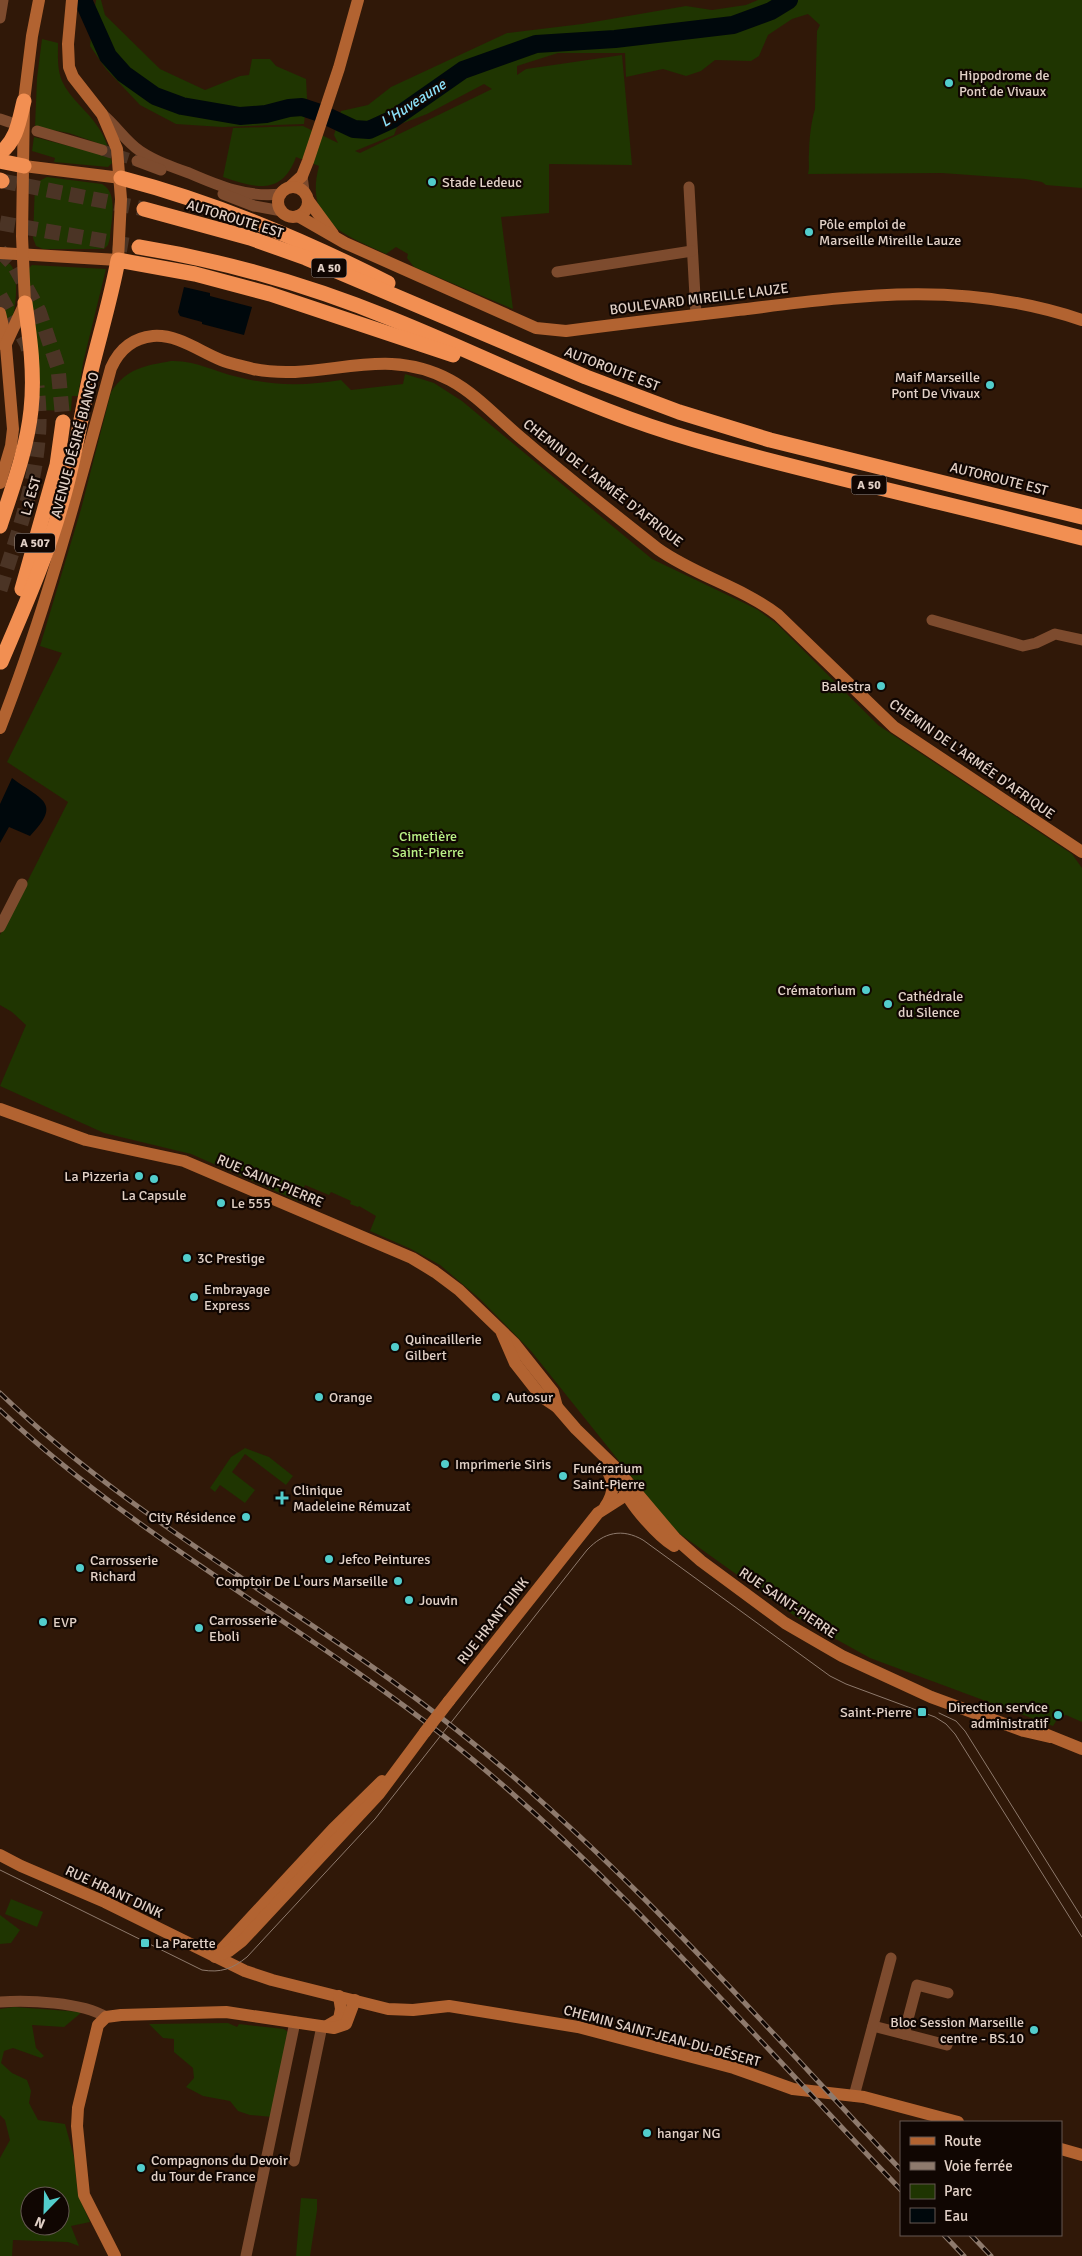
<svg xmlns="http://www.w3.org/2000/svg" width="1082" height="2256" font-family="Signika,sans-serif">
<style>
.green{fill:#1f3501;fill-rule:evenodd}
.water{fill:#00080c}
.lines{fill:none;stroke-linecap:round;stroke-linejoin:round}
.river{stroke:#00080c;stroke-width:18}
.street-tunnel{stroke:#4b3425;stroke-width:11;stroke-dasharray:11 5.5;stroke-linecap:butt}
.highway-tunnel{stroke:#4b3425;stroke-width:15;stroke-dasharray:15 8;stroke-linecap:butt}
.street{stroke:#7d4b2e;stroke-width:11}
.secondary{stroke:#b26331;stroke-width:12}
.highway{stroke:#f28f52;stroke-width:15}
.tram{stroke:#8e7a6d;stroke-width:1}
.rail-casing{stroke:#8e7a6d;stroke-width:5}
.rail{stroke:#100602;stroke-width:3;stroke-dasharray:9;stroke-linecap:butt}
.secondary-bridge{stroke:#b26331;stroke-width:12}
.poi-dot{fill:#52cdcc;stroke:#100602;stroke-width:2}
.labels{text-anchor:middle;dominant-baseline:central;stroke-width:4.5;stroke-linejoin:round;paint-order:stroke}
.shield{fill:#100602;stroke:#a3948c;stroke-width:1}
.shield-label{font-size:12px;font-weight:bold;fill:#e2d1c7}
.poi-label{font-size:14px;fill:#e2d1c7;stroke:#100602;text-anchor:start}
.street-label{font-size:14px;fill:#e2d1c7;stroke:#100602}
.park-label{font-size:14px;fill:#baf186;stroke:#100602}
.water-label{font-size:15px;font-style:italic;fill:#8ce0f9;stroke:#100602}
</style>
<rect width="100%" height="100%" fill="#301808"/>
<g class="green">
<path d="M96,0H101L105,15L160,69L205,90L240,76L249,75L252,59H270L276,66L306,79L307,98L304,124L222,127L176,124L140,105L106,69L90,46Z"/>
<path d="M758,0H1082V188L1046,185L1042,182L1025,179L942,173L808,174C810,166 808,161 809,154C809,140 811,122 815,109L817,31L820,25L808,14L792,19L768,35L759,56L751,61L715,60L701,71L686,76L663,69L626,77L625,53H558L517,66V75L526,69L622,55L632,165L549,164V213L501,217L513,309L414,267L407,258L408,254L396,247L386,254C343,234 304,222 319,166L296,157C282,196 255,188 223,177L233,128L303,126L338,143L334,135L341,111L368,105L391,87L507,33L582,24L686,6L712,10L746,5ZM484,84L492,89L360,153L355,151L394,135L398,125L427,114Z"/>
<path d="M42,39L58,43C58,56 57,69 62,81C70,99 88,111 98,127C106,138 109,150 112,163L108,167L54,162L55,158L32,151L34,137L104,155L103,145L69,133L35,127L37,78Z"/>
<path d="M47,177L102,184C119,193 111,222 110,238L108,245L104,249H43L36,246L33,238L35,183Z"/>
<path d="M0,262L10,264C21,275 15,316 9,329L0,304Z"/>
<path d="M32,265L106,269L83,363L78,396H72L71,411L38,410L40,385L28,269Z"/>
<path d="M171,361C195,360 215,372 238,377C272,386 306,386 341,380L351,390L403,384L405,374L434,383L462,401L652,559L742,602L758,610L777,624L878,725L1072,854L1082,868V1722L1066,1715L1058,1718L1053,1726L870,1658L796,1617L680,1534L667,1521L531,1351L480,1299L440,1265L411,1249L370,1231L376,1216L359,1206L358,1207L350,1204L351,1201L331,1192L329,1195L305,1185L298,1201L191,1154L104,1133L0,1086L26,1025L12,1012L0,1005V935L68,802L7,762L62,653L40,646L81,509L111,392C127,368 144,366 171,361Z"/>
<path d="M245,1448L269,1457L293,1476L286,1485L245,1454L232,1472L255,1490L245,1503L220,1485L215,1492L210,1488L231,1457Z"/>
<path d="M11,1899L43,1912L37,1927L5,1914Z"/>
<path d="M0,1915L20,1930L11,1943L0,1944Z"/>
<path d="M14,2007L82,2012L64,2027L32,2025L36,2048L44,2056L41,2058L13,2048L4,2051L1,2063L12,2073L27,2080L31,2091L29,2103L38,2120L65,2124L74,2157L78,2195L90,2222L71,2226L79,2246L68,2242L13,2240L12,2256H0V2158L10,2140L5,2120L0,2115V2009ZM30,2196H60V2226H30Z"/>
<path d="M228,2023L237,2027L239,2024L284,2029L289,2033L272,2117L250,2115L238,2111L230,2101L203,2096L186,2087L194,2078L193,2068L174,2052V2039L163,2038L149,2024Z"/>
<path d="M301,2198L317,2199V2210L310,2256H296Z"/>
</g>
<g class="water">
<path d="M184,287L210,293V296L252,307L244,335L202,324V322L180,316L178,312Z"/>
<path d="M12,778C41,800 63,802 30,836L9,827L0,843V804Z"/>
</g>
<g class="lines">
<path class="river" d="M83,0L108,56L124,74L155,96L182,106L240,116L266,114L289,108L302,107L320,113L354,129L369,130L393,119L463,70L536,44L615,39L733,25L771,11L789,0"/>
<path class="street-tunnel" d="M102,150L137,161"/>
<g class="highway-tunnel">
<path d="M2,181L144,209"/>
<path d="M0,223L139,247"/>
<path d="M0,251L14,265L39,311L58,368L63,422"/>
<path d="M0,296L27,344L29,352"/>
<path d="M0,590C15,542 34,491 38,440C40,422 39,404 37,386"/>
</g>
<g class="street">
<path d="M0,18L3,0"/>
<path d="M102,114C116,125 125,141 140,151C155,161 172,167 189,173C219,186 247,198 281,194"/>
<path d="M0,119L9,122"/>
<path d="M37,131L102,150"/>
<path d="M137,161L161,170"/>
<path d="M302,176L304,191"/>
<path d="M689,187L696,315"/>
<path d="M223,194L254,206L282,211"/>
<path d="M557,272L692,251"/>
<path d="M932,620L1023,646L1036,643L1055,634L1082,640"/>
<path d="M0,927L22,884"/>
<path d="M0,2002C28,2000 82,2002 106,2017"/>
<path d="M873,2026L947,2045"/>
<path d="M904,2034L917,1985L948,1993"/>
<path d="M854,2096L891,1958"/>
<path d="M294,2161L322,2026"/>
<path d="M246,2256L295,2022"/>
</g>
<g class="secondary">
<path d="M24,166L121,178"/>
<path d="M290,187L302,176L308,161L339,68L358,0"/>
<circle cx="293" cy="202" r="15"/>
<path d="M308,200L333,234"/>
<path d="M298,216L345,243L536,328L566,331C626,323 687,316 747,309C865,294 967,281 1082,320"/>
<path d="M0,253L118,260L121,199L117,149L102,114L73,77L69,67L68,44L72,0"/>
<path d="M0,313L5,335L13,429L11,446L0,483"/>
<path d="M5,346L25,303L22,236L24,101L32,36L39,0"/>
<path d="M0,728C46,611 78,489 111,368C119,350 132,338 153,336C177,334 199,351 221,360C231,364 243,366 253,369C323,383 381,343 450,380C478,395 501,422 526,442C569,479 614,514 658,549C696,576 742,587 778,615L894,727L1082,852"/>
<path d="M0,1109L86,1140L184,1161L412,1258L435,1272L459,1290L514,1343L553,1392L557,1407"/>
<path d="M502,1333L515,1363L537,1391L545,1399L557,1407L576,1429L614,1466L675,1538L701,1561L785,1623L842,1656L931,1697L1024,1731L1050,1737"/>
<path d="M604,1465C614,1480 616,1491 605,1507"/>
<path d="M623,1486C629,1504 658,1536 674,1546"/>
<path d="M449,1701L598,1513L634,1490"/>
<path d="M1045,1734L1082,1749"/>
<path d="M0,1855L21,1866L105,1902L245,1971L272,1980L388,2009L413,2010L449,2006L578,2027L734,2068L793,2089L864,2097L958,2122"/>
<path d="M220,1951L333,1829L382,1781"/>
<path d="M215,1957L229,1951L242,1941L379,1794L425,1732"/>
<path d="M327,2026L339,2019L341,2009L339,1996"/>
<path d="M1061,2149L1082,2155"/>
<path d="M115,2256L84,2195L77,2126L78,2108L98,2025L106,2017L121,2015L226,2012L334,2028L346,2024L355,2000"/>
</g>
<g class="highway">
<path d="M0,153C17,140 19,121 24,101"/>
<path d="M0,161L24,166"/>
<path d="M121,178C213,202 304,240 388,283"/>
<path d="M0,180L2,181"/>
<path d="M144,209L250,238L306,258L586,377L679,412L770,440L1082,517"/>
<path d="M139,247C225,261 311,286 392,319C472,351 549,390 630,419C696,443 764,459 831,476C915,497 999,516 1082,538"/>
<path d="M0,526C12,489 27,449 31,410C35,374 30,338 25,303"/>
<path d="M22,589L57,465L63,422"/>
<path d="M1,662C23,610 47,557 62,502C75,459 81,415 91,371C100,334 111,298 118,260L195,274L270,294L453,355"/>
</g>
<g class="tram">
<path d="M939,1713L956,1721L965,1731L1082,1918"/>
<path d="M0,1870L202,1970C221,1973 232,1969 247,1957L375,1819L587,1550C604,1532 622,1528 643,1540L830,1676L846,1684L935,1717L946,1724L955,1734L1082,1937"/>
</g>
<defs>
<g id="rail">
<path d="M0,1393C137,1525 310,1612 458,1731C621,1860 758,2019 901,2170"/>
<path d="M0,1410C136,1538 304,1625 450,1741C616,1874 754,2037 901,2190"/>
<path d="M944,2235L964,2256"/>
<path d="M971,2235L991,2256"/>
</g>
</defs>
<use href="#rail" class="rail-casing"/>
<use href="#rail" class="rail"/>
<path class="secondary-bridge" d="M425,1732L449,1701"/>
</g>
<g class="poi-dot">
<circle cx="949" cy="83" r="5"/>
<circle cx="432" cy="182" r="5"/>
<circle cx="809" cy="232" r="5"/>
<circle cx="990" cy="385" r="5"/>
<circle cx="881" cy="686" r="5"/>
<circle cx="866" cy="990" r="5"/>
<circle cx="888" cy="1004" r="5"/>
<circle cx="139" cy="1176" r="5"/>
<circle cx="154" cy="1179" r="5"/>
<circle cx="221" cy="1203" r="5"/>
<circle cx="187" cy="1258" r="5"/>
<circle cx="194" cy="1297" r="5"/>
<circle cx="395" cy="1347" r="5"/>
<circle cx="319" cy="1397" r="5"/>
<circle cx="496" cy="1397" r="5"/>
<circle cx="445" cy="1464" r="5"/>
<circle cx="563" cy="1476" r="5"/>
<path d="M279.5 1490.5h5v5h5v5h-5v5h-5v-5h-5v-5h5z"/>
<circle cx="246" cy="1517" r="5"/>
<circle cx="329" cy="1559" r="5"/>
<circle cx="80" cy="1568" r="5"/>
<circle cx="398" cy="1581" r="5"/>
<circle cx="409" cy="1600" r="5"/>
<circle cx="43" cy="1622" r="5"/>
<circle cx="199" cy="1628" r="5"/>
<rect x="917" y="1707" width="10" height="10" rx="2.5"/>
<circle cx="1058" cy="1715" r="5"/>
<rect x="140" y="1938" width="10" height="10" rx="2.5"/>
<circle cx="1034" cy="2030" r="5"/>
<circle cx="647" cy="2133" r="5"/>
<circle cx="141" cy="2168" r="5"/>
</g>
<g class="labels">
<g class="shield">
<rect x="311.5" y="258.5" width="35" height="19" rx="4"/>
<rect x="851.5" y="475.5" width="35" height="19" rx="4"/>
<rect x="15" y="533.5" width="40" height="19" rx="4"/>
</g>
<g class="shield-label">
<text x="329" y="268">A 50</text>
<text x="869" y="485">A 50</text>
<text x="35" y="543">A 507</text>
</g>
<g class="poi-label">
<text x="959" y="75">Hippodrome de<tspan x="959" dy="16">Pont de Vivaux</tspan></text>
<text x="442" y="182">Stade Ledeuc</text>
<text x="819" y="224">Pôle emploi de<tspan x="819" dy="16">Marseille Mireille Lauze</tspan></text>
<text x="980" y="377" text-anchor="end">Maif Marseille<tspan x="980" dy="16">Pont De Vivaux</tspan></text>
<text x="871" y="686" text-anchor="end">Balestra</text>
<text x="856" y="990" text-anchor="end">Crématorium</text>
<text x="898" y="996">Cathédrale<tspan x="898" dy="16">du Silence</tspan></text>
<text x="129" y="1176" text-anchor="end">La Pizzeria</text>
<text x="154" y="1195" text-anchor="middle">La Capsule</text>
<text x="231" y="1203">Le 555</text>
<text x="197" y="1258">3C Prestige</text>
<text x="204" y="1289">Embrayage<tspan x="204" dy="16">Express</tspan></text>
<text x="405" y="1339">Quincaillerie<tspan x="405" dy="16">Gilbert</tspan></text>
<text x="329" y="1397">Orange</text>
<text x="506" y="1397">Autosur</text>
<text x="455" y="1464">Imprimerie Siris</text>
<text x="573" y="1468">Funérarium<tspan x="573" dy="16">Saint-Pierre</tspan></text>
<text x="293" y="1490">Clinique<tspan x="293" dy="16">Madeleine Rémuzat</tspan></text>
<text x="236" y="1517" text-anchor="end">City Résidence</text>
<text x="339" y="1559">Jefco Peintures</text>
<text x="90" y="1560">Carrosserie<tspan x="90" dy="16">Richard</tspan></text>
<text x="388" y="1581" text-anchor="end">Comptoir De L'ours Marseille</text>
<text x="419" y="1600">Jouvin</text>
<text x="209" y="1620">Carrosserie<tspan x="209" dy="16">Eboli</tspan></text>
<text x="53" y="1622">EVP</text>
<text x="1048" y="1707" text-anchor="end">Direction service<tspan x="1048" dy="16">administratif</tspan></text>
<text x="912" y="1712" text-anchor="end">Saint-Pierre</text>
<text x="155" y="1943">La Parette</text>
<text x="1024" y="2022" text-anchor="end">Bloc Session Marseille<tspan x="1024" dy="16">centre - BS.10</tspan></text>
<text x="657" y="2133">hangar NG</text>
<text x="151" y="2160">Compagnons du Devoir<tspan x="151" dy="16">du Tour de France</tspan></text>
</g>
<g class="street-label">
<text transform="translate(235 219) rotate(17)">AUTOROUTE EST</text>
<text transform="translate(699 299) rotate(-7)">BOULEVARD MIREILLE LAUZE</text>
<text transform="translate(612 369) rotate(21)">AUTOROUTE EST</text>
<text transform="translate(75 445) rotate(-75)">AVENUE DÉSIRÉ BIANCO</text>
<text transform="translate(999 479) rotate(14)">AUTOROUTE EST</text>
<text transform="translate(603 483) rotate(38)">CHEMIN DE L'ARMÉE D'AFRIQUE</text>
<text transform="translate(31 496) rotate(-74)">L2 EST</text>
<text transform="translate(972 759) rotate(35)">CHEMIN DE L'ARMÉE D'AFRIQUE</text>
<text transform="translate(270 1181) rotate(23)">RUE SAINT-PIERRE</text>
<text transform="translate(788 1603) rotate(34)">RUE SAINT-PIERRE</text>
<text transform="translate(493 1621) rotate(-52)">RUE HRANT DINK</text>
<text transform="translate(114 1892) rotate(25)">RUE HRANT DINK</text>
<text transform="translate(662 2036) rotate(15)">CHEMIN SAINT-JEAN-DU-DÉSERT</text>
</g>
<g class="park-label">
<text x="428" y="836">Cimetière<tspan x="428" dy="16">Saint-Pierre</tspan></text>
</g>
<g class="water-label">
<text transform="translate(413 103) rotate(-33)">L'Huveaune</text>
</g>
</g>
<rect x="900" y="2121" width="162" height="115" fill="#100602" stroke="#645751"/>
<rect x="910" y="2137" width="25" height="8" fill="#b26331" stroke="#645751"/>
<text x="944" y="2146" font-size="15" fill="#e2d1c7">Route</text>
<rect x="910" y="2162" width="25" height="8" fill="#8e7a6d" stroke="#645751"/>
<text x="944" y="2171" font-size="15" fill="#e2d1c7">Voie ferrée</text>
<rect x="910" y="2184" width="25" height="15" fill="#1f3501" stroke="#645751"/>
<text x="944" y="2196" font-size="15" fill="#e2d1c7">Parc</text>
<rect x="910" y="2208" width="25" height="15" fill="#00080c" stroke="#645751"/>
<text x="944" y="2221" font-size="15" fill="#e2d1c7">Eau</text>
<g transform="translate(45 2211) rotate(203)"><circle r="24" fill="#100602" stroke="#645751"/>
<path d="M0-4L9 19L0 12L-9 19Z" fill="#52cdcc"/>
<text y="-8" font-size="14" font-weight="bold" text-anchor="middle" fill="#e2d1c7">N</text>
</g>
</svg>
